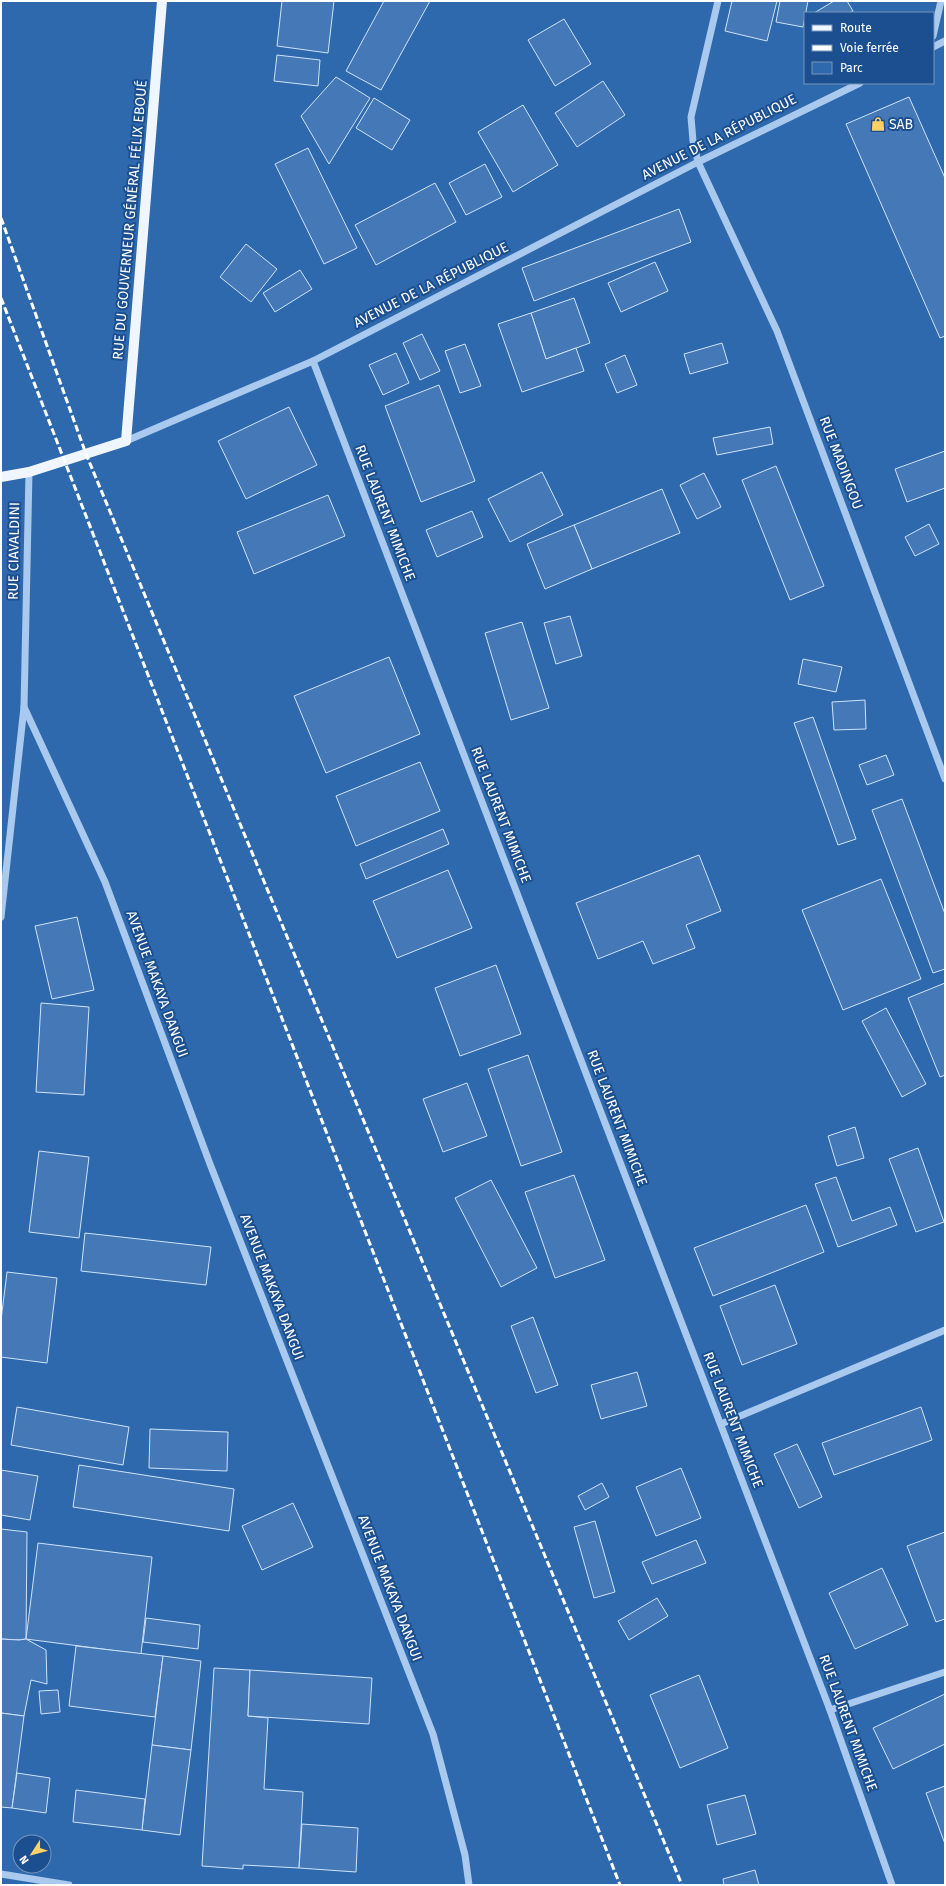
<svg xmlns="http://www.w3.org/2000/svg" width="946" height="1886" font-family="'Fira Sans',sans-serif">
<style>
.green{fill:#2e69ad;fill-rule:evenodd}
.building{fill:#4478b7;stroke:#cfe3fa}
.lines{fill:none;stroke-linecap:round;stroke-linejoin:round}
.minor{stroke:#a9c9ee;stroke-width:7}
.major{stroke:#f0f6ff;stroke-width:10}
.rail{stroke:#fff;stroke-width:3;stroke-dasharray:7 3;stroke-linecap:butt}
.labels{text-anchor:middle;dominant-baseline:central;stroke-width:4;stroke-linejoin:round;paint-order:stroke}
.poi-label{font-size:14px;fill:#fff;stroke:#1b4f8f;text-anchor:start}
.street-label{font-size:14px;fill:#fff;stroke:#1b4f8f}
</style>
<rect width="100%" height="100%" fill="#1b4f8f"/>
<path class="green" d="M1,1H945V1885H1ZM805,13H933V83H805ZM20,1842H44V1866H20Z"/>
<g class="building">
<path d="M282,1H334L328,53L277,46Z"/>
<path d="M384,1H430L381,90L346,71Z"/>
<path d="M732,1H777L767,41L725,31Z"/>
<path d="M780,1H808L803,27L776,22Z"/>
<path d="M834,1H847L853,11L849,13H814Z"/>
<path d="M564,19L591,64L555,86L528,40Z"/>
<path d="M277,55L320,60L318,86L274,81Z"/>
<path d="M336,77L370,98L329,164L301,116Z"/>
<path d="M603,81L625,115L577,147L555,113Z"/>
<path d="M909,97L945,178V336L940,338L846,124Z"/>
<path d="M374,98L410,120L392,150L356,128Z"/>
<path d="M523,105L558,165L513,192L478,132Z"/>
<path d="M308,148L357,248L324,264L275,164Z"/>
<path d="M485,164L502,197L466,215L449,183Z"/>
<path d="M435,183L456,222L376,265L355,225Z"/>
<path d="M679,209L691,242L534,301L522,268Z"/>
<path d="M246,244L277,269L251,302L220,277Z"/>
<path d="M655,262L668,291L621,312L608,283Z"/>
<path d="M300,270L312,289L275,312L263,293Z"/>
<path d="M574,298L590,343L546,359L531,313Z"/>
<path d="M531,313L546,359L576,348L584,371L522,392L498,324Z"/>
<path d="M422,334L440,371L420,380L403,343Z"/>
<path d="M722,343L728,363L690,374L684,354Z"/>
<path d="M465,344L481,386L460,393L445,351Z"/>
<path d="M396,353L409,383L383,395L369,365Z"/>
<path d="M625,355L637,385L617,393L605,364Z"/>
<path d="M439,385L475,481L421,502L385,406Z"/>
<path d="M289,407L317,465L246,499L218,441Z"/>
<path d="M770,427L773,444L717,455L713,438Z"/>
<path d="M945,451V488L907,502L895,469Z"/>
<path d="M776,466L824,586L790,600L742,480Z"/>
<path d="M542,472L563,515L510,542L488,499Z"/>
<path d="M704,473L721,507L697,519L680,485Z"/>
<path d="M662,489L680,533L592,569L574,525Z"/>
<path d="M328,495L345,536L254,574L237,532Z"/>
<path d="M472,511L483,537L437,557L426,530Z"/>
<path d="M929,524L939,544L915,556L905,537Z"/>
<path d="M574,525L592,569L545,589L527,544Z"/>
<path d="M570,616L582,656L556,664L544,623Z"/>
<path d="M522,622L549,708L511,720L485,633Z"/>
<path d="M389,657L420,734L326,773L294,696Z"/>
<path d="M803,659L842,667L836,692L798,684Z"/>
<path d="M865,700L866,729L834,730L832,702Z"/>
<path d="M813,717L856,839L838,845L794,723Z"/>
<path d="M886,755L894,775L867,785L859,765Z"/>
<path d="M420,762L440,811L356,846L336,796Z"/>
<path d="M902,799L945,914V969L933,973L872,810Z"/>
<path d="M443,829L449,844L366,879L360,864Z"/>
<path d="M699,855L721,911L686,925L695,948L653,964L643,941L598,959L576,903Z"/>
<path d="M448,870L472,928L397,958L373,901Z"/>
<path d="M881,879L921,979L843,1010L802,910Z"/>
<path d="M77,917L94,990L52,999L35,926Z"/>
<path d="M496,965L521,1034L460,1056L435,988Z"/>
<path d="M945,983V1075L940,1077L908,998Z"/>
<path d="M41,1003L89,1007L84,1095L36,1092Z"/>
<path d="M886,1008L926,1084L902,1097L862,1021Z"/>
<path d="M528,1055L562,1152L521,1166L488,1069Z"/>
<path d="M467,1083L487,1136L443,1152L423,1099Z"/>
<path d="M855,1127L864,1158L837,1166L828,1136Z"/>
<path d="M918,1148L944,1222L916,1232L889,1159Z"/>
<path d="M39,1151L89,1157L79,1238L29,1232Z"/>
<path d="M574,1175L605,1260L555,1278L525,1192Z"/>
<path d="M836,1177L852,1221L890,1207L897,1225L838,1247L815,1184Z"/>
<path d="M491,1180L537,1268L501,1287L455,1198Z"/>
<path d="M806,1205L824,1252L713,1296L694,1248Z"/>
<path d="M85,1233L211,1247L206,1285L81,1271Z"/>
<path d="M7,1272L57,1278L47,1363L1,1357V1320Z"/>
<path d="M775,1285L797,1344L742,1365L720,1306Z"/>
<path d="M533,1317L558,1385L536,1393L511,1326Z"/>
<path d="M637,1372L647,1406L601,1419L591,1385Z"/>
<path d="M17,1407L129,1427L123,1465L11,1445Z"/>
<path d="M921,1407L932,1440L834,1475L822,1443Z"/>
<path d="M150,1429L228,1432L227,1471L149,1468Z"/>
<path d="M797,1444L822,1497L799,1508L774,1454Z"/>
<path d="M79,1465L234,1489L229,1531L73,1507Z"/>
<path d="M681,1468L701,1518L656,1536L636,1487Z"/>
<path d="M1,1470L38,1476L30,1520L1,1515Z"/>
<path d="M602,1483L609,1497L585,1510L578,1496Z"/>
<path d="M293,1503L313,1547L262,1570L242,1526Z"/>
<path d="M595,1521L615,1592L594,1598L574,1527Z"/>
<path d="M1,1529L27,1532L26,1639L19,1640L1,1639Z"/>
<path d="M945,1532V1619L936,1622L907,1546Z"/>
<path d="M696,1540L706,1563L652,1584L642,1562Z"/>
<path d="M38,1543L152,1557L141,1654L26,1639Z"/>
<path d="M882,1568L908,1625L855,1649L829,1593Z"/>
<path d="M657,1598L668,1616L629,1640L618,1621Z"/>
<path d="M146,1618L200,1625L198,1649L143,1642Z"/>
<path d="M1,1639L19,1640L26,1639L46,1650L47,1684L31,1680L24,1716L1,1713Z"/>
<path d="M76,1646L163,1656L155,1717L69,1706Z"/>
<path d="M163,1656L201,1661L191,1750L152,1745Z"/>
<path d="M214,1668L250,1670L248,1716L268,1718L264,1789L303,1792L299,1868L243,1865V1869L202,1866Z"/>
<path d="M250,1670L372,1678L369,1724L248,1716Z"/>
<path d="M699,1675L728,1748L680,1768L650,1695Z"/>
<path d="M58,1690L60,1712L41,1714L39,1691Z"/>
<path d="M945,1694V1744L893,1769L873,1728Z"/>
<path d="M1,1713L24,1716L12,1808L1,1807Z"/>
<path d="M152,1745L191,1750L180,1835L142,1830Z"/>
<path d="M17,1773L50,1778L46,1813L12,1808Z"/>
<path d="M945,1786V1844L926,1793Z"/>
<path d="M76,1790L145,1799L142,1830L73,1822Z"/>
<path d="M745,1795L756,1834L717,1845L707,1805Z"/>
<path d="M302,1824L358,1828L356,1872L299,1868Z"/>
<path d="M755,1870L759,1885H724L723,1879Z"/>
</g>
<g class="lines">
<g class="minor">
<path d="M718,1L691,117L693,141L698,162L777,331L945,779"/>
<path d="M933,36L941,1"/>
<path d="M933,47L945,41"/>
<path d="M313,361L830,1710L892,1885"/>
<path d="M126,441L313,361L698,162L860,83"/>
<path d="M24,707L105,882L210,1164L433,1734L465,1855L469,1885"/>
<path d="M1,917L24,707L29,472"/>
<path d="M721,1424L945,1330"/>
<path d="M830,1710L945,1672"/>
<path d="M1,1874L69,1885"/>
</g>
<path class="major" d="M1,477L29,472L126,441L162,1"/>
<g class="rail">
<path d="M1,218L86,454L682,1885"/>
<path d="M1,298L620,1885"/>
</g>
</g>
<defs>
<symbol id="shop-bare" viewBox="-9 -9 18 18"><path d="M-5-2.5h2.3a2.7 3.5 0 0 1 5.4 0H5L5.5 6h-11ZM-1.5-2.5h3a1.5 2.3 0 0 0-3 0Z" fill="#ffd166" stroke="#1b4f8f" stroke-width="2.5" paint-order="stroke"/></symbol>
</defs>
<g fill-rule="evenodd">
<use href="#shop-bare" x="868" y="114" width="20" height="20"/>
</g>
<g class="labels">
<g class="poi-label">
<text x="889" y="124">SAB</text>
</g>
<g class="street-label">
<text transform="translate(719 137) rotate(-27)">AVENUE DE LA RÉPUBLIQUE</text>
<text transform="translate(130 220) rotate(-85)">RUE DU GOUVERNEUR GÉNÉRAL FÉLIX EBOUÉ</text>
<text transform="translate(431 285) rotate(-27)">AVENUE DE LA RÉPUBLIQUE</text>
<text transform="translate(841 463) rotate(69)">RUE MADINGOU</text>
<text transform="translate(385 513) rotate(69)">RUE LAURENT MIMICHE</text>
<text transform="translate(14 551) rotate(-89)">RUE CIAVALDINI</text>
<text transform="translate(501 815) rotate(69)">RUE LAURENT MIMICHE</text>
<text transform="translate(157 984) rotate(70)">AVENUE MAKAYA DANGUI</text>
<text transform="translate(617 1118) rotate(69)">RUE LAURENT MIMICHE</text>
<text transform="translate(272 1287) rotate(69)">AVENUE MAKAYA DANGUI</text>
<text transform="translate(733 1420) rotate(69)">RUE LAURENT MIMICHE</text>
<text transform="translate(390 1588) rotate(69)">AVENUE MAKAYA DANGUI</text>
<text transform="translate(848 1723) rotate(70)">RUE LAURENT MIMICHE</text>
</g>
</g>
<rect width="946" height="1886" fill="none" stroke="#ffffff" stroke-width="4"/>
<rect x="804" y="12" width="130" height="72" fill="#1b4f8f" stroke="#7695bc"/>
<rect x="812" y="25" width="20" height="6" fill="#f0f6ff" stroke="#7695bc"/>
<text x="840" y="32" font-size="12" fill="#ffffff">Route</text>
<rect x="812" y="45" width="20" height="6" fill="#ffffff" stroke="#7695bc"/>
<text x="840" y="52" font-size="12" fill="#ffffff">Voie ferrée</text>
<rect x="812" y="62" width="20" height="12" fill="#2e69ad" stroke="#7695bc"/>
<text x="840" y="72" font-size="12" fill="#ffffff">Parc</text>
<g transform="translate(32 1854) rotate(234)"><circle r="19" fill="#1b4f8f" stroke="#7695bc"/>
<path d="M0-3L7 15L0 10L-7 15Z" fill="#ffd166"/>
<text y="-6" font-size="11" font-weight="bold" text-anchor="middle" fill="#ffffff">N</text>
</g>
</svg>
